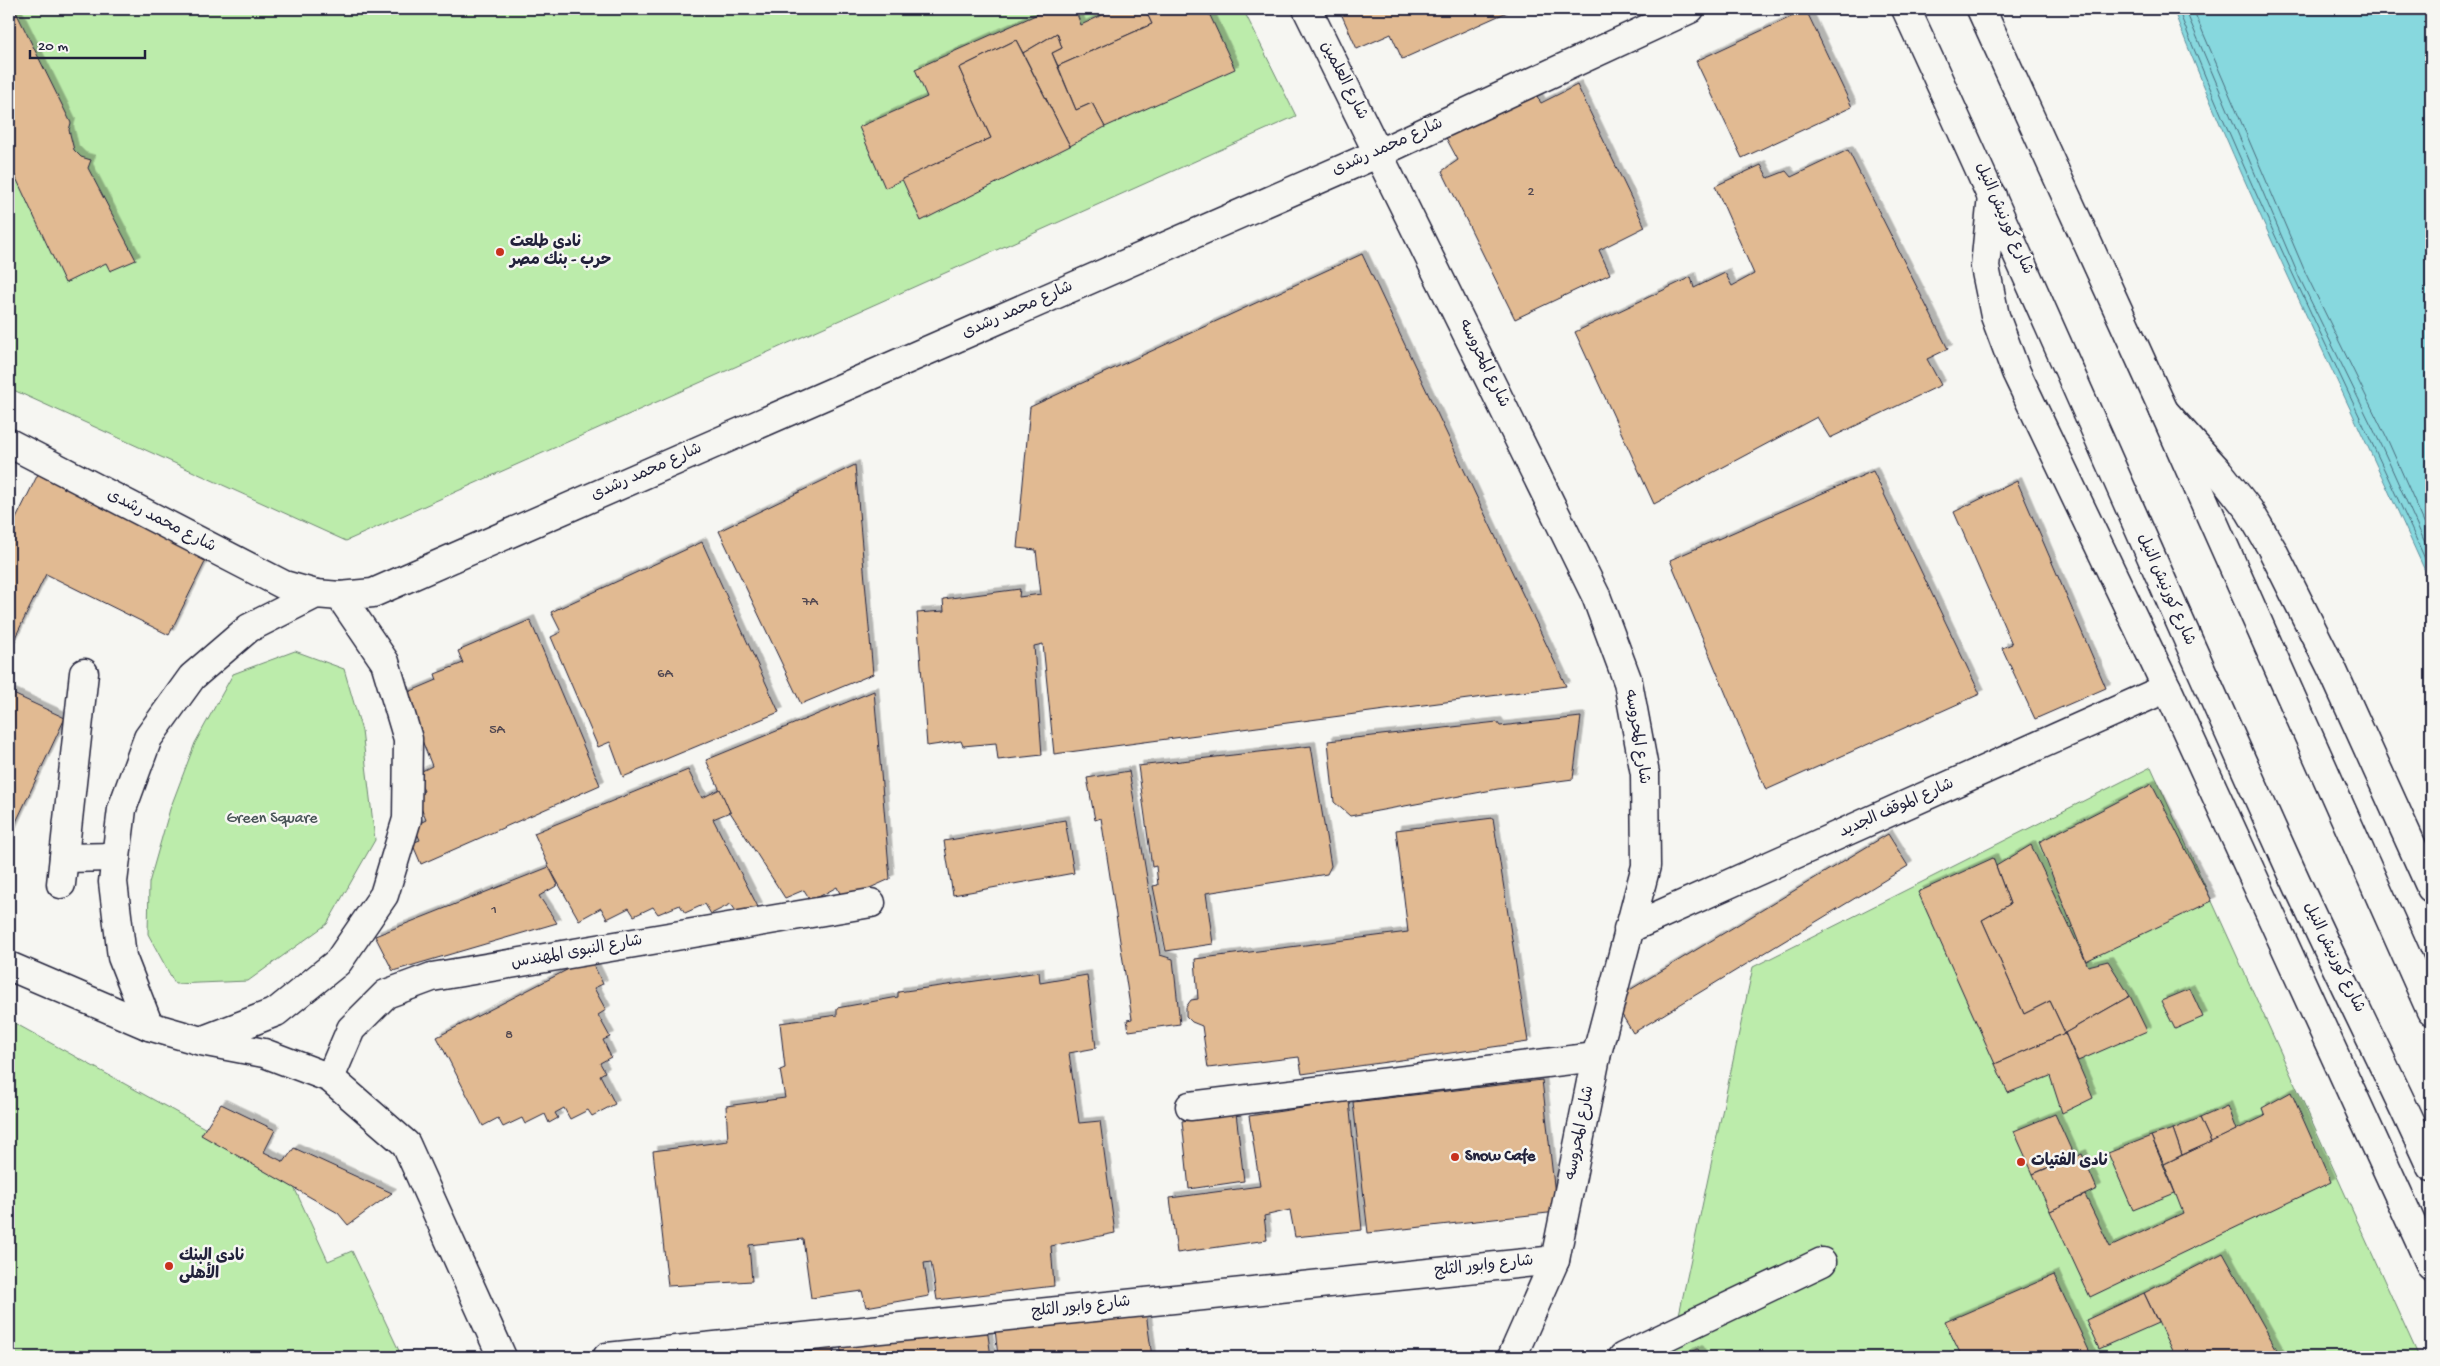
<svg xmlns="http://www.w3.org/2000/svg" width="2440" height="1366" font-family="'Gochi Hand','Playpen Sans Arabic',sans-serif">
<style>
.green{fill:#bcecab;stroke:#6f8773}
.water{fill:#87d8de;stroke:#5f8f9d}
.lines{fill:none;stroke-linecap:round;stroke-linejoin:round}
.shore{stroke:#4a6b7c;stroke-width:1}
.building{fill:#e1ba92;stroke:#22223b;filter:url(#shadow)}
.minor-casing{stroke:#22223b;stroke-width:31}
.major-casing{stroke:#22223b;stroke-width:31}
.highway-casing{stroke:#22223b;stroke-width:31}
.minor{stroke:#f6f6f2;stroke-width:28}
.major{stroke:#f6f6f2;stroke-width:28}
.highway{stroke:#f6f6f2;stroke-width:28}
.poi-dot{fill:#c8321e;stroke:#f6f6f2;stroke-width:2}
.labels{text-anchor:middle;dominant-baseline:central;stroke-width:5;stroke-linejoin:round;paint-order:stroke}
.number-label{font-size:14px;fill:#524851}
.street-label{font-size:16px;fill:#22223b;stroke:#f6f6f2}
.poi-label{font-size:16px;font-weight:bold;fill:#22223b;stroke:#f6f6f2;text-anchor:start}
.park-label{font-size:16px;fill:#485457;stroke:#f6f6f2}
</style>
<defs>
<filter id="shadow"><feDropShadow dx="4.5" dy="-4.5" stdDeviation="0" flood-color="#0004"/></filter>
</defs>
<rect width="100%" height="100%" fill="#f6f6f2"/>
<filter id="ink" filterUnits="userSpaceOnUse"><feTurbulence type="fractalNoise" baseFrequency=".02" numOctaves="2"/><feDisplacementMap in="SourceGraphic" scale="10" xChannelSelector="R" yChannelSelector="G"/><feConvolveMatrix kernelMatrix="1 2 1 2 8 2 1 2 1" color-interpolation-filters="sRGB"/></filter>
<g filter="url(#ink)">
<g class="green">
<path d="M9,9H1243L1296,116L346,541L9,388Z"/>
<path d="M295,651L344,669L362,731L375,840L327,924L248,981L175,984L148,934L149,883L170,809L195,743L233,674Z"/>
<path d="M2151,767L2419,1357H1670L1753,967Z"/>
<path d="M9,1020L288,1174L328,1261L352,1251L402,1357H9Z"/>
</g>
<path class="water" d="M2173,9H2431V584C2345,392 2249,205 2173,9Z"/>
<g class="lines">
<g class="shore">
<path d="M2178,9C2253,201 2347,384 2431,572"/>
<path d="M2185,9L2299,277L2382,447L2431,556"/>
<path d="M2193,9L2306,274L2389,443L2431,538"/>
</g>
</g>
<g class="building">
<path d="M1049,9H1075L1081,25L1115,9H1145L1152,24L1058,66L1052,53L1062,48L1057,33L1023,53L1016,40L959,68L991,138L885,188L859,127L927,97L915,69Z"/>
<path d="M1145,9H1207L1235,69L1105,127L1092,103L1076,110L1058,66L1152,24Z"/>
<path d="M1339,9H1514L1402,59L1391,34L1357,49Z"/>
<path d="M1806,10L1852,107L1742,158L1696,61Z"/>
<path d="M16,12L71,123L69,130L74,150L81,157L91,160L88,168L136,260L110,271L106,263L65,283L9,163V15Z"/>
<path d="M1057,33L1062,48L1052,53L1076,110L1092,103L1105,127L1070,146L1023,53Z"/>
<path d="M1016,40L1070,146L921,221L902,179L991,138L959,68Z"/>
<path d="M1577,85L1645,227L1599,250L1610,274L1515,319L1442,171L1458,160L1444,134L1534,91L1541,103Z"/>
<path d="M1848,150L1948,349L1927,359L1941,385L1830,438L1817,417L1654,504L1575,332L1691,277L1694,288L1725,273L1732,286L1754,274L1715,186L1761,165L1768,178L1786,171L1791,177Z"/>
<path d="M1362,254L1566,686L1054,754L1043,644L1034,646L1042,755L998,760L996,743L963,746L961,741L927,746L917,613L944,611L943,599L1020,589L1019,597L1041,594L1036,550L1017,548L1030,407Z"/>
<path d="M855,465L873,674L801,704L719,531Z"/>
<path d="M40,470L209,554L169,635L46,574L9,650V533Z"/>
<path d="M1873,471L1980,694L1766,790L1670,560Z"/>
<path d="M2017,481L2106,688L2035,719L2002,648L2012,644L1954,512Z"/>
<path d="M702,542L779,712L623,777L610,742L598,747L551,637L561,632L551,612Z"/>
<path d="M530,620L600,785L421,864L412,843L420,840L414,826L426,820L416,796L424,791L416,774L432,766L404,694L437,680L435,674L463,663L458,651Z"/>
<path d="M874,691L890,879L843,900L837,887L811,901L804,890L785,898L730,812L706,760Z"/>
<path d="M9,692L65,718L9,837Z"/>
<path d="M1581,717L1573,779L1498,789L1350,816L1334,802L1328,741L1497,722L1500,726Z"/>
<path d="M1311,746L1331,866L1327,874L1206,893L1213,944L1166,951L1153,886L1158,885L1156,866L1152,867L1138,766Z"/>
<path d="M688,770L702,798L720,789L730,812L713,819L758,907L738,914L731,904L711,914L705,904L685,913L680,905L658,914L653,907L634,916L629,908L607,919L601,908L579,920L549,867L534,833Z"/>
<path d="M1129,771L1160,955L1173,959L1180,1024L1129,1031L1127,1020L1132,1019L1101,818L1095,820L1087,778Z"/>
<path d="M2152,784L2212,901L2086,961L2039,842Z"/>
<path d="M1493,818L1528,1042L1302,1074L1299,1057L1208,1068L1202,1026L1192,1022L1186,1016V1007L1191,1000L1198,999L1195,959L1408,932L1396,830Z"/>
<path d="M1065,820L1074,873L953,895L944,841Z"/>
<path d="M1888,834L1908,866L1633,1033L1613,1000Z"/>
<path d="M2031,845L2088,966L2108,961L2130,996L2065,1033L2050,1001L2024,1014L1982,920L2010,904L1996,866Z"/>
<path d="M1993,858L2010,904L1982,920L2024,1014L2050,1001L2065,1033L1995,1064L1918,892Z"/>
<path d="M549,867L558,885L539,896L557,923L393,971L375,936Z"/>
<path d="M590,958L603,984L594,988L606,1010L598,1015L610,1037L603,1040L611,1057L600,1063L605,1072L600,1075L615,1104L592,1116L588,1110L570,1119L564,1108L555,1113L558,1118L549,1123L545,1114L525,1124L522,1118L503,1127L498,1118L483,1126L437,1037Z"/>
<path d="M1039,972L1040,983L1087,975L1096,1048L1069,1053L1079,1123L1100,1121L1115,1233L1051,1246L1054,1286L937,1300L931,1262L924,1263L929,1296L866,1307L862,1291L811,1298L803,1239L749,1245L752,1281L668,1286L653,1151L728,1141L726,1106L785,1098L780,1070L785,1068L780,1023L837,1015V1008L898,997V992Z"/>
<path d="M2190,989L2203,1017L2175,1029L2161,1001Z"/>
<path d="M2130,996L2147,1031L2078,1061L2065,1033Z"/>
<path d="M2065,1033L2093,1098L2062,1113L2050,1076L2008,1093L1995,1064Z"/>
<path d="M1542,1080L1557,1212L1368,1233L1353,1102Z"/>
<path d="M2291,1092L2331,1182L2090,1297L2050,1211L2085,1195L2110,1247L2183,1213L2164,1164L2265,1116L2262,1108Z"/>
<path d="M1349,1101L1362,1230L1295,1237L1290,1210L1264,1216L1267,1240L1177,1253L1170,1198L1260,1186L1249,1116Z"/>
<path d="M221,1104L275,1130L264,1152L284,1162L294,1148L392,1193L348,1225L338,1213L201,1135Z"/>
<path d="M2227,1106L2236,1130L2211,1142L2200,1118Z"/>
<path d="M1236,1113L1244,1181L1189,1189L1182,1121Z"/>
<path d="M2055,1114L2074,1156L2033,1174L2014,1131Z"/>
<path d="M2200,1118L2211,1142L2182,1155L2173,1129Z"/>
<path d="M2173,1129L2182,1155L2164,1164L2151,1136Z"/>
<path d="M2151,1136L2175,1193L2133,1210L2108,1153Z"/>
<path d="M2082,1154L2097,1189L2050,1211L2033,1174Z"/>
<path d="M2223,1253L2281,1357H2175L2144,1293Z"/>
<path d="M2054,1275L2092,1357H1962L1945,1322Z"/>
<path d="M2144,1293L2158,1323L2099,1349L2086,1320Z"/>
<path d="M1146,1313L1152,1357H998L995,1329Z"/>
<path d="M987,1328L991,1357H842L840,1345Z"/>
<path d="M832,1343L834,1357H743V1353Z"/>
<path d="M1698,1349L1702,1357H1680Z"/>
</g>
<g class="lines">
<defs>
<g id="minor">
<path d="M1307,9L1596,596L1628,682L1645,774L1646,866L1596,1057L1555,1260L1512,1357"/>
<path d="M9,443L284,585L316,594"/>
<path d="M340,596L373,593L1379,153L1690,9"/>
<path d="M64,858L116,857"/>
<path d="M61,884L84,673"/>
<path d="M1628,929L2167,688"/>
<path d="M9,966L149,1026"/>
<path d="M201,1041L276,1012L338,962L384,895L407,819L408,739L385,662L340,596L316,594L249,628L192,677L148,738L122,809L113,882L122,957L149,1026L201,1041L264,1053L330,1078L406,1144L502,1357"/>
<path d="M330,1078L351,1029L386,994L432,977L871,903"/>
<path d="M1190,1106L1596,1057"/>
<path d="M607,1357L1555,1260"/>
<path d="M1623,1357L1822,1262"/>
</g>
<g id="major">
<path d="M1906,9C2036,289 2157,574 2284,855C2331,960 2384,1063 2431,1167"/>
<path d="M1981,9L2164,411L2431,1011"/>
<path d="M1992,196L1985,267L1995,316L2016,372L2167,688L2431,1266"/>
</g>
<path id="highway" d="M2164,411L2219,472L2249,510L2272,549L2332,669L2431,888"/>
</defs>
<use href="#minor" class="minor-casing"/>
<use href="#major" class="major-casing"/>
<use href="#highway" class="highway-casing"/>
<use href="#minor" class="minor"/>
<use href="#major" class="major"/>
<use href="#highway" class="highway"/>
</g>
</g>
<g class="poi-dot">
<circle cx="500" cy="252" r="5"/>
<circle cx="1455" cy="1157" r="5"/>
<circle cx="2021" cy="1162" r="5"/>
<circle cx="169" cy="1266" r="5"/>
</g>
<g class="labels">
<g class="number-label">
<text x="1531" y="192">2</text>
<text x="810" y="602">7A</text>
<text x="665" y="674">6A</text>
<text x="497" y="730">5A</text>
<text x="494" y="910">1</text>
<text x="509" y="1035">8</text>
</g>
<g class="street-label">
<text transform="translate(1343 81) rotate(63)">شارع العلمين</text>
<text transform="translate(1388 148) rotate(-24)">شارع محمد رشدى</text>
<text transform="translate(2003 219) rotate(66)">شارع كورنيش النيل</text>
<text transform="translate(1018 311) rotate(-24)">شارع محمد رشدى</text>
<text transform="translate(1483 364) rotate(64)">شارع المحروسه</text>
<text transform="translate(647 473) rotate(-24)">شارع محمد رشدى</text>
<text transform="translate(161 522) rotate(27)">شارع محمد رشدى</text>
<text transform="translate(2165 590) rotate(66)">شارع كورنيش النيل</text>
<text transform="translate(1636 737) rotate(81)">شارع المحروسه</text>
<text transform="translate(1897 809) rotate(-24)">شارع الموقف الجديد</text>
<text transform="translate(577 953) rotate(-10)">شارع النبوى المهندس</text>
<text transform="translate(2333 958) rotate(64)">شارع كورنيش النيل</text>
<text transform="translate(1581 1133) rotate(-79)">شارع المحروسه</text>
<text transform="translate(1484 1267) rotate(-6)">شارع وابور الثلج</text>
<text transform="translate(1081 1308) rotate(-6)">شارع وابور الثلج</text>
</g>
<g class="poi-label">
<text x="510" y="243">نادى طلعت<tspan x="510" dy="18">حرب - بنك مصر</tspan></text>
<text x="1465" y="1157">Snow Cafe</text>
<text x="2031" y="1162">نادى الفتيات</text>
<text x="179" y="1257">نادى البنك<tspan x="179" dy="18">الأهلى</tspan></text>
</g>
<g class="park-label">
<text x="272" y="819">Green Square</text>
</g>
</g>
<rect width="2440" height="1366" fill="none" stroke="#f6f6f2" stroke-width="30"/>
<rect x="15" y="15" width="2410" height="1336" fill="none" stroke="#22223b" stroke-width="2" filter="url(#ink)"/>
<path d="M30 50v8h115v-8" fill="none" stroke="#22223b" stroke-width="2.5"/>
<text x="38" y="50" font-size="15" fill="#22223b" stroke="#f6f6f2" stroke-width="4" paint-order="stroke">20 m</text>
</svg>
